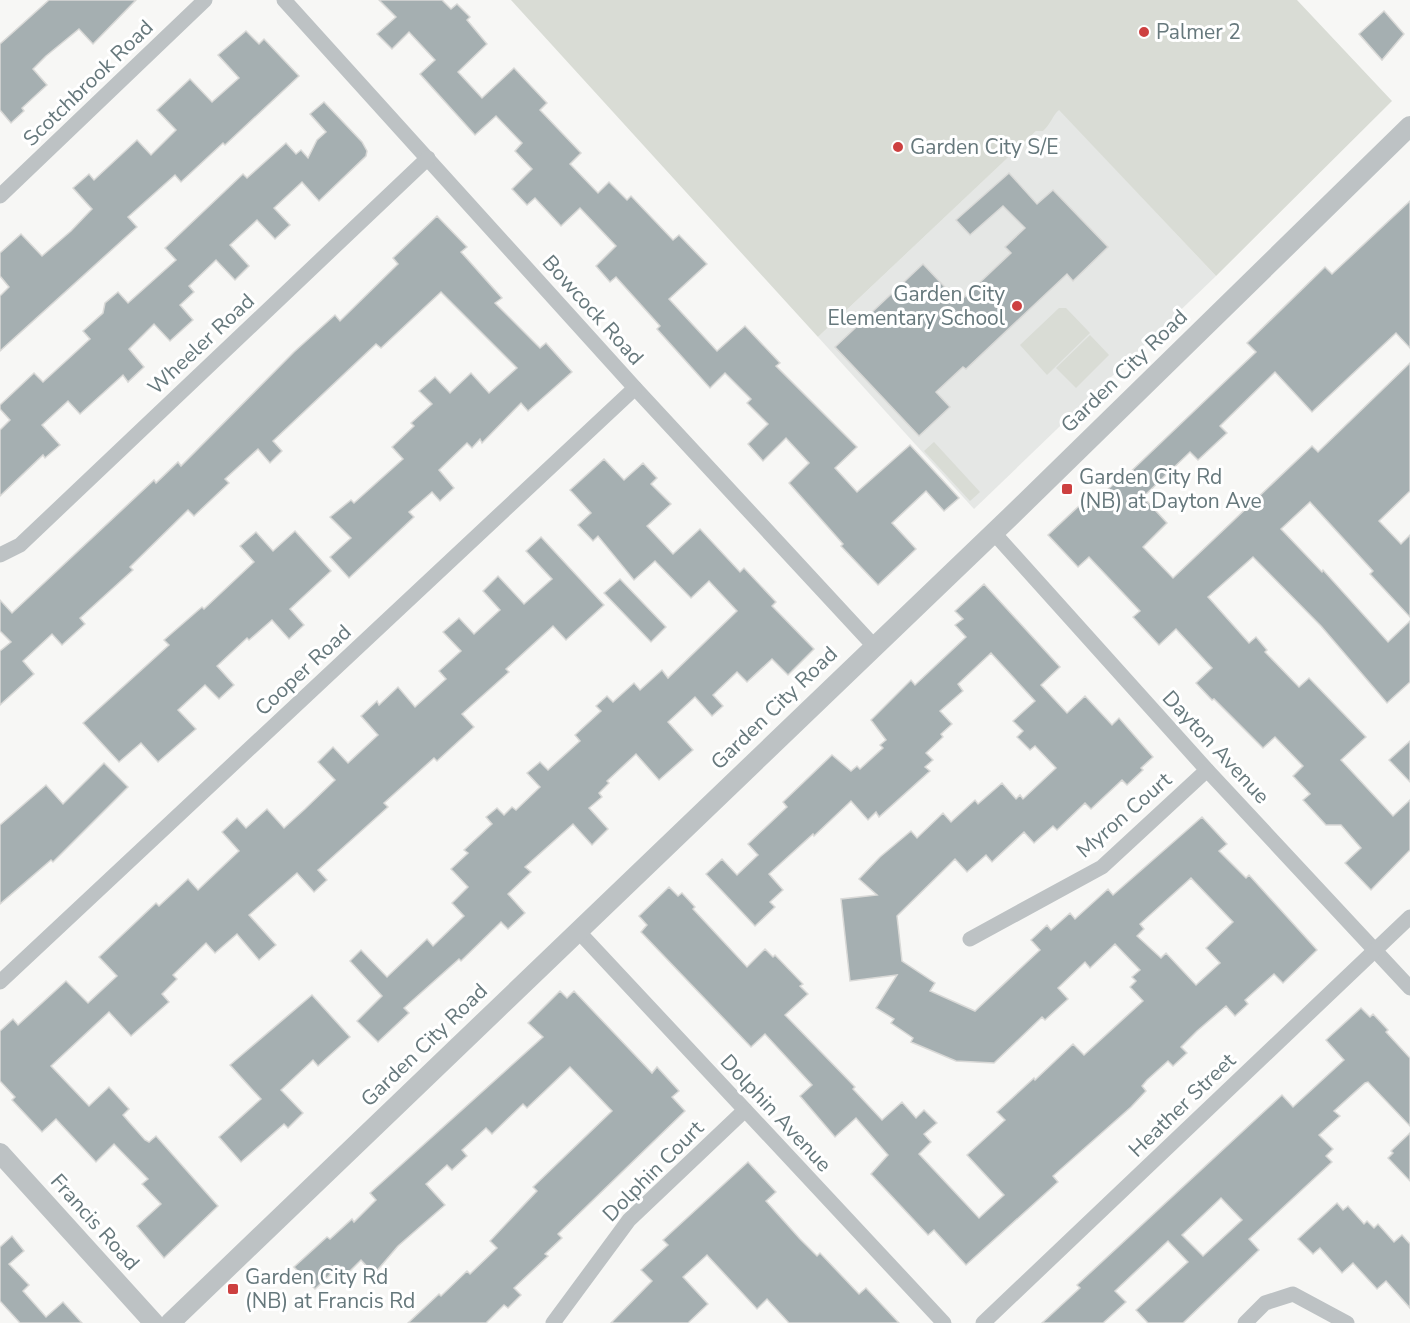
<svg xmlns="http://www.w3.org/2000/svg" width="1410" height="1323" font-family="'Nunito Sans',sans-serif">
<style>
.built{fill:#e5e7e5}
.green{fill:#d9dcd5}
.building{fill:#a5afb1;stroke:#d9d9d7;stroke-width:1.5;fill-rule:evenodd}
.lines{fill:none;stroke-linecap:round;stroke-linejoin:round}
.minor{stroke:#bdc2c4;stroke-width:15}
.tertiary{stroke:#bdc2c4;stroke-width:20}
.poi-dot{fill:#cd4040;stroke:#fff;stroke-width:2}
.labels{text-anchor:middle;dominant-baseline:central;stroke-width:6;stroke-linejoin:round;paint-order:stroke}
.poi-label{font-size:21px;fill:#66787c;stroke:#fff;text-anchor:start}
.street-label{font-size:21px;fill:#66787c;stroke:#fff}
</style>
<rect width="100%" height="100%" fill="#f7f7f5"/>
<path class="built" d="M1059,109L1216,276L974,509L818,337Z"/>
<g class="green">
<path d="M511,0H1297L1392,101L1216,276L1059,110C1052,116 1051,124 1043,131H1036L818,337Z"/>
<path d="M1059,308H1066L1090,333L1047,375L1020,345Z"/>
<path d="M1090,335L1109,355L1076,388L1056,368Z"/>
<path d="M934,442L980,492L970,501L924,451Z"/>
</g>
<g class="building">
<path d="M49,0H136L93,44L79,29L46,56L33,69L47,85L22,108L24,111L11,123L0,110V44Z"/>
<path d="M379,0H442L451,9L457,4L470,17L467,20L487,44L458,72L482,98L514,68L547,103L540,110L581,153L570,164L598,193L609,182L627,200L631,196L673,240L679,235L707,264L669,299L717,351L745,326L780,363L776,366L857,447L835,468L857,492L910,445L959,498L944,511L926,491L892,523L916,549L878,585L841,546L843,544L789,483L809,463L786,438L763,461L748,444L768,424L747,403L751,399L725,373L710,388L657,329L660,326L616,277L610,282L596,266L616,246L580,208L561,226L535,198L527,205L512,189L532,169L515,151L522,143L496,116L475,135L420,74L435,60L409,32L392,49L377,34L396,17Z"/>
<path d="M1384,11L1404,34L1382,60L1359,34Z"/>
<path d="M246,31L259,44L264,39L299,76L225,145L223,143L181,182L175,175L128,217L137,227L0,351V296L9,287L0,276V253L21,234L42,256L71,231L92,209L73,188L89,174L94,180L137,140L151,155L176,130L157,110L190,79L212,102L239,78L218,55Z"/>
<path d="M324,102L362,142L367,151L366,156L319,201L302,182L274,208L290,225L275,239L257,220L230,245L249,266L235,280L216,260L189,286L194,292L180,305L193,320L170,341L154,324L129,349L144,367L128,382L123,375L80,414L68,401L42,425L60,445L45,458L43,455L0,496V430L10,420L0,409V405L34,373L43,382L90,339L83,331L103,313L105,303L118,292L128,303L176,260L165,248L243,174L247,178L286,143L296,154L301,150L308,158L317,140L326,132L310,114Z"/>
<path d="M1009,173L1037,204L1053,190L1108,247L1073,281L1067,274L966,369L963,367L936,392L950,407L919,436L835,347L923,264L959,302L1011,253L1005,247L1025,228L1003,206L970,235L956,220Z"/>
<path d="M1410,201V348L1396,333L1312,412L1275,372L1220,426L1227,433L1198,460L1190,452L1143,497L1167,523L1143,547L1173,578L1312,446L1318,452L1410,363V491L1379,521L1401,544L1410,535V617L1370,574L1373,571L1310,502L1281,529L1322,572L1323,570L1388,642L1410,621V682L1387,703L1321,626L1253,557L1208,597L1249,643L1256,637L1267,650L1265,652L1299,687L1309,678L1366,737L1341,760L1393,816L1410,800V850L1371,890L1345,863L1361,848L1341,825H1326L1303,800L1310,794L1293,776L1303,766L1275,737L1263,748L1214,699L1212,700L1196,683L1212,668L1176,629L1159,645L1133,617L1140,611L1089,557L1078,567L1048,535L1080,505L1085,511L1122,476L1124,478L1256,352L1247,343L1325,267L1332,274Z"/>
<path d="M437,216L467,247L461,252L502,298L495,303L540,348L546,343L572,372L528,411L521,403L482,443L480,439L472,448L467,443L439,470L454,488L440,501L432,492L409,512L414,517L349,578L330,557L351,538L330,517L351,500L354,503L403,459L392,447L414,426L411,423L432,404L419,391L435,377L450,393L471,373L489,393L517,368L441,292L381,348L376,344L273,441L282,451L270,463L258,449L225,479L229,483L194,516L188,510L130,567L133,570L80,618L85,624L62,645L52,634L23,661L34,674L0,705V651L11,642L0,631V600L12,613L154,480L156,483L178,462L181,466L294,352L335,315L340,321L398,264L393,258Z"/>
<path d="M604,459L624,480L643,463L657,478L651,484L671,504L647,526L673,554L700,529L740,572L744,568L776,602L772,606L814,649L788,675L772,659L747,682L737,672L713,695L723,706L712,716L695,697L668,722L693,750L659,780L636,754L607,781L609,783L599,793L602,797L589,808L608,829L592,845L573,824L525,867L531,872L508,894L525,913L508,929L501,922L461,961L459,959L404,1008L409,1013L378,1042L357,1021L382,996L350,961L361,950L387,977L427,939L433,946L464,916L452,903L468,887L451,869L468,853L464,850L492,824L486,817L497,808L504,815L512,807L516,810L540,787L527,773L540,762L548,770L580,741L575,735L601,711L596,706L607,696L613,702L634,683L640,690L662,670L668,678L737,611L709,581L691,598L655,561L634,580L598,536L593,541L578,525L591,513L570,490Z"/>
<path d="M295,531L331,571L290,609L304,625L289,639L272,620L249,640L247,638L217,666L234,685L219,699L205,685L178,710L196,729L158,762L141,743L119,762L83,723L169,645L164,640L202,607L204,609L254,562L240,546L256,532L273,551Z"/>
<path d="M541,537L604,605L566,640L553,626L506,669L509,672L462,714L474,727L437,761L434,758L384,803L388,807L318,870L327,880L314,892L297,873L249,915L276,945L259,960L237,934L215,953L206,943L173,975L177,979L162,994L169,1002L131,1036L109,1012L51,1066L89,1106L109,1087L129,1109L123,1115L129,1122L145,1140L149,1142L156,1136L218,1206L164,1258L137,1226L161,1204L142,1184L148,1179L114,1144L96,1162L56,1119L42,1132L12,1100L15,1097L0,1081V1031L13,1019L18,1025L66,981L88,1003L117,976L99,957L156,903L159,906L188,879L198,890L239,851L222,832L237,818L246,828L267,809L284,828L305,809L335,780L318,762L333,747L348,763L378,735L361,716L377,701L379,705L398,687L415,707L446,679L439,671L461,651L443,632L459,618L474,634L500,610L483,591L498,576L524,604L552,579L526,551Z"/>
<path d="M620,579L666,627L651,642L604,593Z"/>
<path d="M984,584L1060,667L1041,685L1067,713L1085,696L1112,725L1119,718L1153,757L1141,768L1143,770L1127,785L1122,780L1091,809L1085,803L1057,830L1053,826L1034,843L1024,832L992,862L986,855L967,872L955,859L897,916L902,961L935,983L930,991L975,1011L1040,950L1031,940L1047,925L1051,930L1070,913L1075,919L1108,889L1113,895L1202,817L1227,844L1219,851L1246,878L1249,875L1317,950L1283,983L1274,974L1245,1000L1248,1004L1235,1016L1226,1006L1197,1031L1181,1047L1187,1053L1173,1066L1168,1061L1147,1080L1142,1086L1146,1091L1131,1107L1053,1176L1058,1182L966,1265L934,1230L928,1235L871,1174L888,1155L856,1118L835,1137L800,1096L812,1085L765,1034L751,1047L641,932L647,925L639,916L669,887L678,896L682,893L695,907L693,909L747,967L765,949L773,957L775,955L803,984L800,986L808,994L785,1015L855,1087L853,1089L882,1120L902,1102L916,1118L924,1110L937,1123L924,1134L931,1142L919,1154L979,1218L1004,1195L967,1155L1005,1120L997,1112L1034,1078L1035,1080L1073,1044L1084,1055L1143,1001L1130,987L1136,981L1132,977L1140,970L1115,944L1090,968L1085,962L1058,988L1068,999L1045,1020L1042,1017L994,1063L956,1061L911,1042L913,1038L891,1023L894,1019L876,1008L897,975L850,981L841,899L877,895L859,879L880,857L911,831L917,838L943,813L951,822L975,800L978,804L1002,783L1016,799L1020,795L1023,799L1056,768L1035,746L1030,750L1017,737L1023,731L1013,721L1035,701L991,653L958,684L963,691L940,711L952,724L941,734L943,737L926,753L933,760L925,767L930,771L879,817L876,812L868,820L851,801L814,836L813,834L769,874L783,890L770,902L775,907L755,926L706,874L722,859L737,875L758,855L748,844L787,807L783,802L832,755L851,771L857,766L860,769L883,748L880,745L886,740L871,720L911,680L915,685L966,637L955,625L963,619L955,611ZM1191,878L1233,922L1206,948L1220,963L1196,985L1166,953L1161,958L1137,936L1144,929L1140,924Z"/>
<path d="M1410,741V782L1389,760Z"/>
<path d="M104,763L128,787L53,862L51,860L0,904V825L46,785L63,804Z"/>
<path d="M560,991L567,998L574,991L652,1073L657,1067L679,1091L672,1097L685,1111L558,1234L562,1238L545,1254L548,1256L514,1288L521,1295L508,1308L504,1305L486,1323H408L439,1294L441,1296L467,1271L470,1274L497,1248L490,1241L537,1191L533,1187L612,1111L570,1067L527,1108L523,1104L492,1134L486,1128L462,1150L467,1156L452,1170L447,1165L426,1184L445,1205L398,1246L374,1274L361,1260L343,1278L336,1269L315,1289L294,1267L327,1237L330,1239L352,1219L354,1222L376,1200L370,1193L543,1037L528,1023Z"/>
<path d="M312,995L350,1037L318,1066L313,1060L281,1090L303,1113L288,1128L284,1124L241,1162L219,1137L261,1099L230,1065Z"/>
<path d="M1361,1008L1370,1017L1373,1014L1388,1030L1386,1032L1410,1058V1126L1368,1082L1365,1083L1334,1111L1340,1116L1319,1135L1333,1149L1326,1156L1332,1162L1249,1239L1259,1250L1183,1323H1148L1136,1310L1188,1262L1168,1241L1115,1291L1126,1302L1103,1323H1042L1080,1288L1077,1285L1282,1095L1293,1107L1344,1060L1326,1040ZM1221,1198L1242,1220L1203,1256L1182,1235Z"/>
<path d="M1410,1133V1181L1388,1158L1393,1153L1391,1151Z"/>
<path d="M748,1162L776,1192L766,1201L800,1239L817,1256L820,1253L859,1294L866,1288L899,1323H789L767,1299L757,1309L707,1255L683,1277L708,1304L688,1323H611L652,1281L641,1270L668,1245L663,1240Z"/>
<path d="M1337,1203L1343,1210L1348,1206L1364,1224L1367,1221L1374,1228L1378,1224L1394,1242L1402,1235L1410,1244V1308L1386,1281L1377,1289L1353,1263L1342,1273L1320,1248L1313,1254L1298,1239Z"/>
<path d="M12,1236L24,1251L9,1264L29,1285L23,1291L46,1317L63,1302L82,1323H20L0,1301V1247Z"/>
</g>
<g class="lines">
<g class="minor">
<path d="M284,0L635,388L873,645"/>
<path d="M0,196L205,0"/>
<path d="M993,532L1207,770L1410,988"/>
<path d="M0,555L20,545L428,158"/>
<path d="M578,931L944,1323"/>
<path d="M970,939L1102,867L1207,770"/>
<path d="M0,982L635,388"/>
<path d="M553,1323L629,1220L745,1110"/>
<path d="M983,1323L1410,917"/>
<path d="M1245,1323L1265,1303L1293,1294L1347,1323"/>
</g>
<g class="tertiary">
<path d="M0,1153L154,1323"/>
<path d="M170,1323L1010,517L1410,126"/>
</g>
</g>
<g class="poi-dot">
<circle cx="1144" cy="32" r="6"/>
<circle cx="898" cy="147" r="6"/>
<circle cx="1017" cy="306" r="6"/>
<rect x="1061" y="483" width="12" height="12" rx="3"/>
<rect x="227" y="1283" width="12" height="12" rx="3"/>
</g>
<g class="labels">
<g class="poi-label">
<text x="1156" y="32">Palmer 2</text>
<text x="910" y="147">Garden City S/E</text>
<text x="1005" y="294" text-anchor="end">Garden City<tspan x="1005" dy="24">Elementary School</tspan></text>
<text x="1079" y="477">Garden City Rd<tspan x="1079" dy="24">(NB) at Dayton Ave</tspan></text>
<text x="245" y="1277">Garden City Rd<tspan x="245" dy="24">(NB) at Francis Rd</tspan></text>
</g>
<g class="street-label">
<text transform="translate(88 83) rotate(-44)">Scotchbrook Road</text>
<text transform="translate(593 310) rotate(48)">Bowcock Road</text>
<text transform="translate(201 344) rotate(-43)">Wheeler Road</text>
<text transform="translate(1124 371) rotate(-44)">Garden City Road</text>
<text transform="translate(303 670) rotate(-43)">Cooper Road</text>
<text transform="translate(774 708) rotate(-44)">Garden City Road</text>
<text transform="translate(1216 747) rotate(47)">Dayton Avenue</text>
<text transform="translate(1124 815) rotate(-41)">Myron Court</text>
<text transform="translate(424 1045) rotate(-44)">Garden City Road</text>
<text transform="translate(1182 1105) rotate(-44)">Heather Street</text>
<text transform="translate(776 1113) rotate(47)">Dolphin Avenue</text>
<text transform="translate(653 1171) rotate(-45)">Dolphin Court</text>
<text transform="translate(95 1222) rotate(48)">Francis Road</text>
</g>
</g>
</svg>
